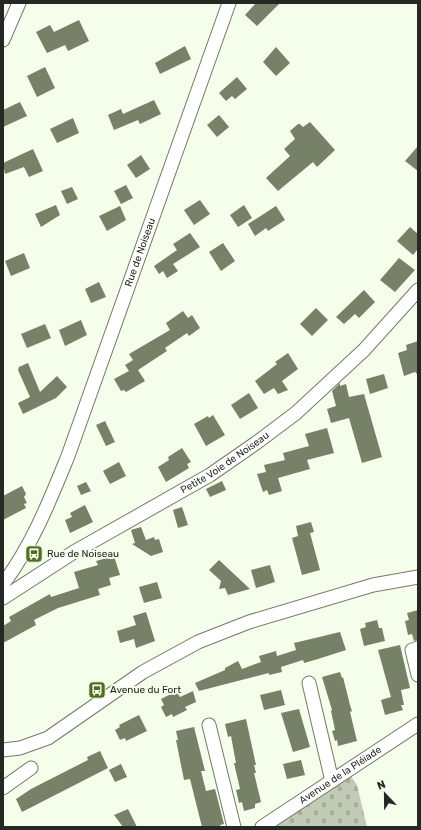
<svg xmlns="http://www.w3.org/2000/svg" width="421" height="830" font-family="Rubik,sans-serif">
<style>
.cemetery{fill:url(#cemetery-stones)}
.building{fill:#778167}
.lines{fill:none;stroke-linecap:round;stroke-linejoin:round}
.minor-casing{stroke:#747a6a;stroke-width:15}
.minor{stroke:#fff;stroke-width:13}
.labels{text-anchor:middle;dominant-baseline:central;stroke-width:4;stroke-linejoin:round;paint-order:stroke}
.street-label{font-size:10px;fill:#262923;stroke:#f5fdeb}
.poi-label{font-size:10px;fill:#262923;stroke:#f5fdeb;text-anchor:start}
</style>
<defs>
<pattern id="cemetery-stones" width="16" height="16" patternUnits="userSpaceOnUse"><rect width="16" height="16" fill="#c2cbb6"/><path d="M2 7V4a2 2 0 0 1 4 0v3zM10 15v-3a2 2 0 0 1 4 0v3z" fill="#a7ae9c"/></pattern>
</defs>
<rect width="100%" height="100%" fill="#f5fdeb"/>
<path class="cemetery" d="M350,775L357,785L367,827H272Z"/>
<g class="building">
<path d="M256,3H280L257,26L245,15Z"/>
<path d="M79,20L89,41L68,51L65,45L47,53L36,32L50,25L54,32Z"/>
<path d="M185,46L191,59L160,74L155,63Z"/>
<path d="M276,47L290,63L276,76L263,62Z"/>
<path d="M45,67L55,88L37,97L27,76Z"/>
<path d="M237,77L247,89L235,99L232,96L226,101L219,93Z"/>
<path d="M154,100L161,114L140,124L138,120L114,130L108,115L121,109L123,114Z"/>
<path d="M20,102L27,116L3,127V110Z"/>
<path d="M219,115L229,127L217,137L207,125Z"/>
<path d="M73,118L79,133L57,143L50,129Z"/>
<path d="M310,122L335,150L317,167L313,162L278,191L266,178L290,156L284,149L295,139L290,131L298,124H300L303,127Z"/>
<path d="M418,146V171L405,161Z"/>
<path d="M33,149L43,171L29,177L24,167L5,174L3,163Z"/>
<path d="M141,155L150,169L136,178L127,165Z"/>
<path d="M126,185L133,198L121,204L114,191Z"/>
<path d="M72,187L78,199L67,204L61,191Z"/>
<path d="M200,200L210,214L194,225L184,210Z"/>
<path d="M56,205L60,215L41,227L35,214Z"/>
<path d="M244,205L252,218L238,227L230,215Z"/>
<path d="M120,206L126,220L107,231L99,216Z"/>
<path d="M276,206L285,220L268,231L266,228L255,236L248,224Z"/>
<path d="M410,227L418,234V249L413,255L397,241Z"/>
<path d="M190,233L200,247L173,264L178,271L167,278L163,271L159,274L154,266L177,250L173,244Z"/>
<path d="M223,243L235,261L221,271L209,252Z"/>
<path d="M24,253L30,268L11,276L5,261Z"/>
<path d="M399,258L415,270L395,292L380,280Z"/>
<path d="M99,282L106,297L91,303L85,289Z"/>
<path d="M364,290L375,302L359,318L355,314L344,324L336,317Z"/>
<path d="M316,308L328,320L312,336L300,324Z"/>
<path d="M183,311L188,318L192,315L200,328L189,336L187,333L165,348L167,351L138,370L145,381L126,392L124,390L121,391L114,379L129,371L125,365L133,360L129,354L170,330L166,323Z"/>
<path d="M81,320L87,335L65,346L59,330Z"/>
<path d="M45,324L51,338L27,348L21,334Z"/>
<path d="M418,341V375L415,372L404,376L398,353L407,350L406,345Z"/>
<path d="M288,353L298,369L282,381L288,390L278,394L274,388L264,394L255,381L277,364L275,362Z"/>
<path d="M28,363L40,392L57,376L67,387L56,398L23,414L18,403L30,397L18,370L19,367Z"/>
<path d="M384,374L388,388L370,394L366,379Z"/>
<path d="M340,383V386L346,384L349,397L364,394L382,457L362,463L349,418L331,423L327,409L336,406L332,391Z"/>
<path d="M249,393L258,408L240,419L231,405Z"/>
<path d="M213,415L225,435L206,446L194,424L208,416L209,418Z"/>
<path d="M105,421L115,442L106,446L96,425Z"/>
<path d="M327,428L334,453L307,460L310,469L278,478L282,491L269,495L267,490L263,492L257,474L266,472L264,465L285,460L283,453L309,446L305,434Z"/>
<path d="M182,448L191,462L187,464L189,468L166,482L158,467L169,460L168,457Z"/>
<path d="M119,462L126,476L110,484L103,471Z"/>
<path d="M222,481L226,490L210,497L206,489Z"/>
<path d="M86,482L91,491L81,495L77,486Z"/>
<path d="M22,486L26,494L24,497L27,503L24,504L26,508L3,520V496Z"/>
<path d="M85,505L93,522L70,533L65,520L72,517L70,513Z"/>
<path d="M182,507L188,525L178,528L173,510Z"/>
<path d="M311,522L314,532L310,533L320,570L302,575L292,538L298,536L296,526Z"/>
<path d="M141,527L146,540L154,537L155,540L159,539L163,552L151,556L132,544L135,543L131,530Z"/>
<path d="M114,556L120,575L109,578L111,585L98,589L100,595L58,608L34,620L36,625L3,643V626L11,621L9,617L50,594L51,597L79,588L74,572L98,565L96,561Z"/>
<path d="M219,560L250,589L228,595L225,588L219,589L221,581L209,570Z"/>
<path d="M270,565L275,582L256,588L251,570Z"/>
<path d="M157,582L162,598L144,603L139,587Z"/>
<path d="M418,610V640L414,641L412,634L408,635L405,621L409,620L407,613Z"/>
<path d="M146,612L155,641L136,648L134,639L120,643L117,631L136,625L133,616Z"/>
<path d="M377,620L379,628H382L385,641L364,646L360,629L366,627L365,623Z"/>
<path d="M340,632L346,650L318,659L304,663L303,660L281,667L282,672L269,675V673L199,691L195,683L225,670V668L238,661L242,669L261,662L259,656L276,651L277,656L296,650L294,643Z"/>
<path d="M400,645L410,688L401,690L404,705H401L403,710L385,715L381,700L391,697L378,650Z"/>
<path d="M340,672L342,678L343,677L350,705L352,711L350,712L357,741L338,746L337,740L335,741L332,731L335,730L331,711L332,710L322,677Z"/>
<path d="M281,690L285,705L264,710L260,695Z"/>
<path d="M177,691L180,697L193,691L196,702L185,707L187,710L173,717L172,714L166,717L161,707L164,705L161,699Z"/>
<path d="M299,709L310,747L293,752L281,713Z"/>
<path d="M139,715L147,731L126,741L125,738L120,740L115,730L120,727L119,725Z"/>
<path d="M246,719L256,765H254L256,773H254L261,802L255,804V808L244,811L242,802L239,803L236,790L240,789L234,763H236L235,758L231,736L228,737L225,724Z"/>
<path d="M194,727L205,771H201L206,791L215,789L224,824L220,825L221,827H202L190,779L184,780L176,740H178L176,731Z"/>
<path d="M100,751L108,768L22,812L16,799L31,789L88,760L87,757Z"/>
<path d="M301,760L305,775L287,779L283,764Z"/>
<path d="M121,764L127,777L115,782L109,770Z"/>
<path d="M128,809L137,827H123L114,815Z"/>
</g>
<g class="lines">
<defs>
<g id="minor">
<path d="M3,40L19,3"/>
<path id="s1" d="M3,584C32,546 50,500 68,456L229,3"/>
<path id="s2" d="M3,598L74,552L210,475L256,443L296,413L364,350L418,290"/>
<path d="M418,648L412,650L418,675"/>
<path d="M309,683L332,781"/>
<path d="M209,725L234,827"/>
<path d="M3,750L20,748L48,738L143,672L198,642L249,622L373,585L418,577"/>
<path d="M3,788L31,768"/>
<path id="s3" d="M262,827L418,724"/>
</g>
</defs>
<use href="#minor" class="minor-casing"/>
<use href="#minor" class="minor"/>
</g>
<defs>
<symbol id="bus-square" viewBox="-11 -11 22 22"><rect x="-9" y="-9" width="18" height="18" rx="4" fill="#536d1f" stroke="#f5fdeb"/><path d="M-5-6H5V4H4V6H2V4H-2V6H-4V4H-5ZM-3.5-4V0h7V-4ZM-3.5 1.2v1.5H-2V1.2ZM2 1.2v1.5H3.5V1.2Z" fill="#fff"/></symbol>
</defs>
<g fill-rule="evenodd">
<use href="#bus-square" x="24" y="544" width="20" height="20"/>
<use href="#bus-square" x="87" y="680" width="20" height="20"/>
</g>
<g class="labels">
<g class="street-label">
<text stroke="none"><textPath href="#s1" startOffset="360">Rue de Noiseau</textPath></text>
<text stroke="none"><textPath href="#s2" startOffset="260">Petite Voie de Noiseau</textPath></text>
<text stroke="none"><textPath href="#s3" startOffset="94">Avenue de la Pléiade</textPath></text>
</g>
<g class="poi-label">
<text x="47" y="554">Rue de Noiseau</text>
<text x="110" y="690">Avenue du Fort</text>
</g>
</g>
<rect width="421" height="830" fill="none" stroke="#262923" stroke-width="8"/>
<g transform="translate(385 794) rotate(338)" stroke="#f5fdeb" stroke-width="3" paint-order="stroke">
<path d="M0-3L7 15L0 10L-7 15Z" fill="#262923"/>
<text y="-6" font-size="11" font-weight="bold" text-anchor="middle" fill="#262923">N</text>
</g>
</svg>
